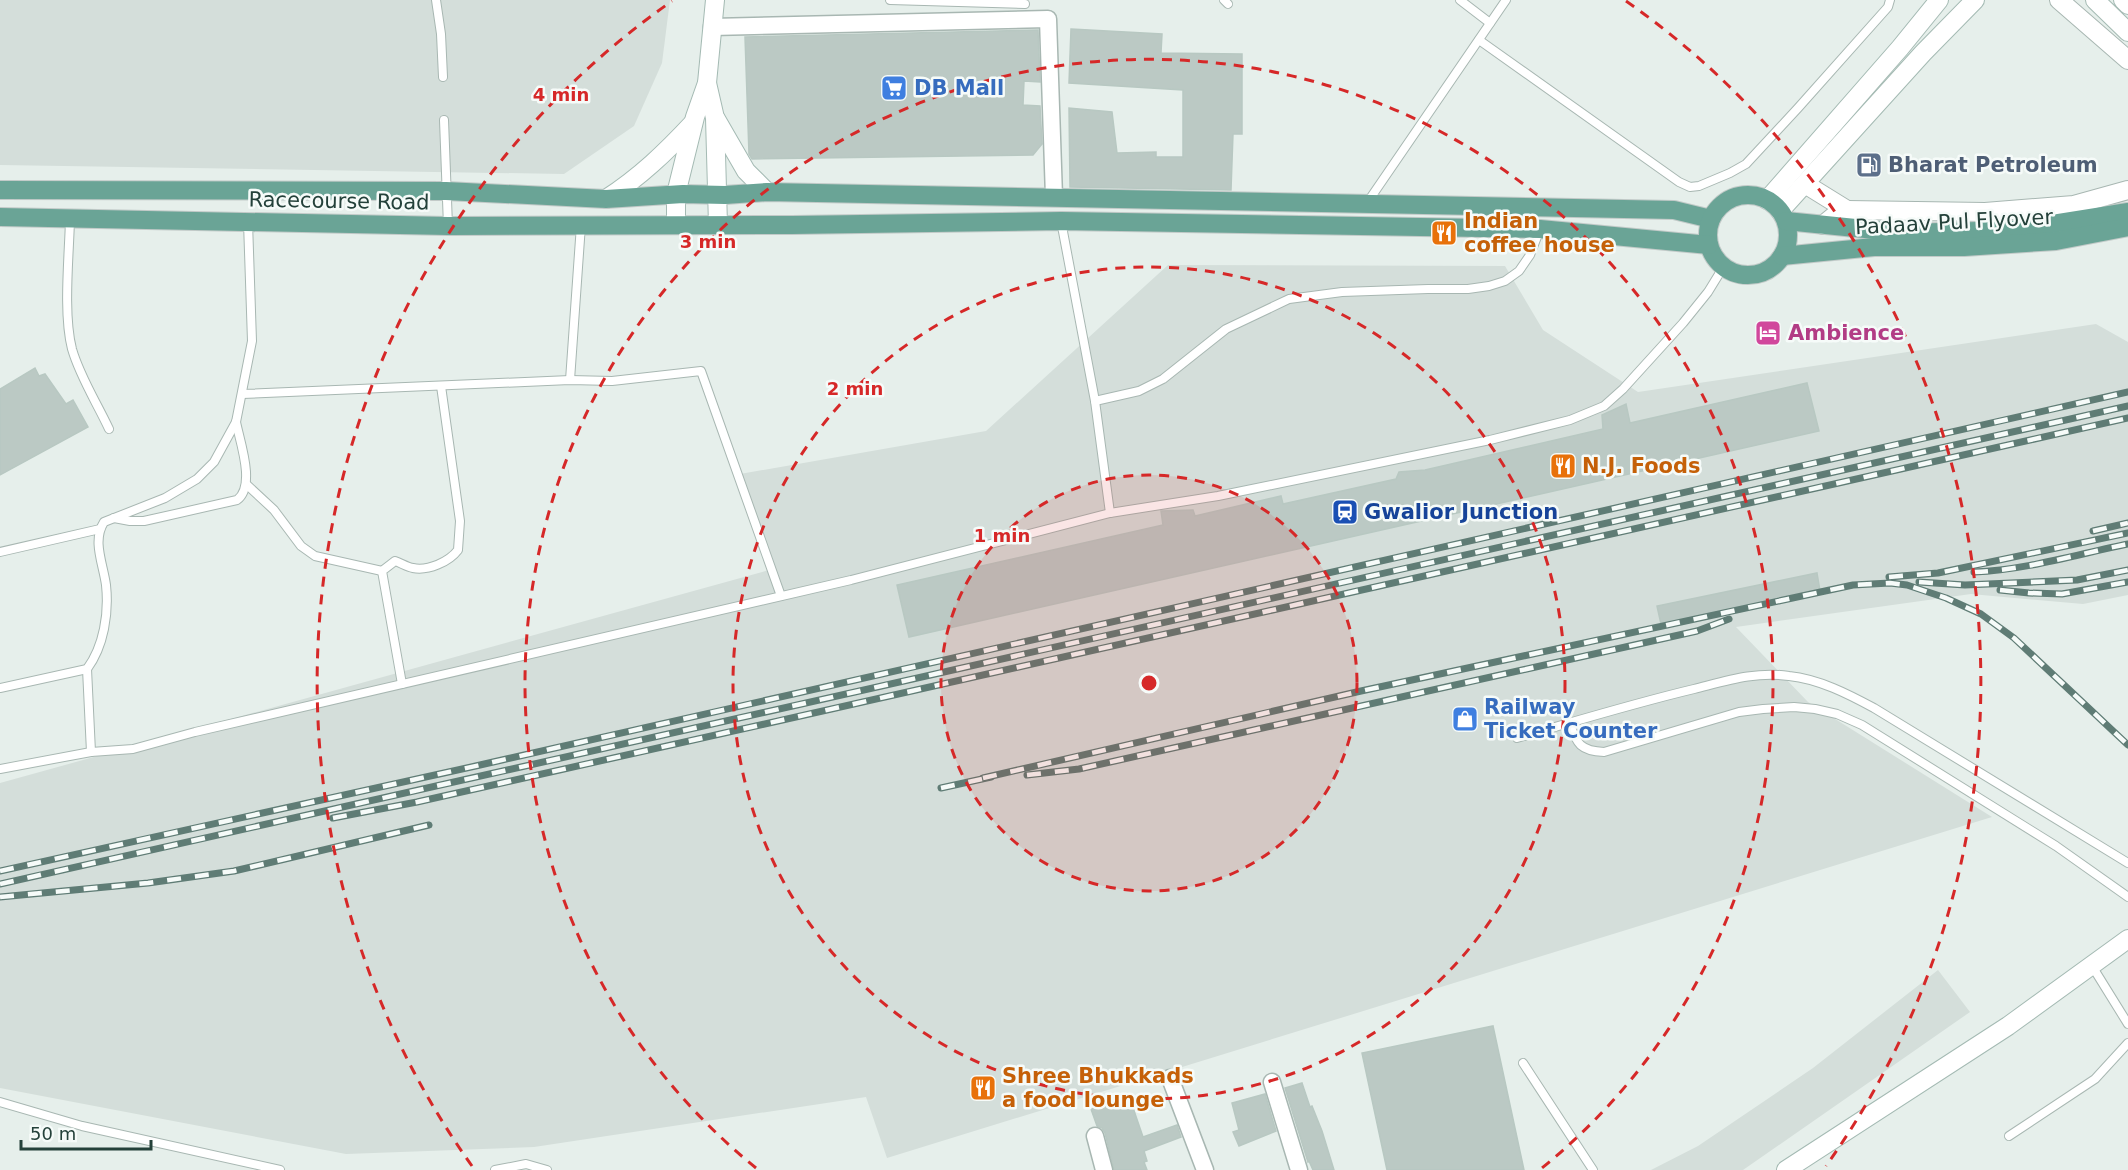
<svg xmlns="http://www.w3.org/2000/svg" width="2128" height="1170" font-family="'DejaVu Sans',sans-serif">
<style>
.built{fill:#d4deda}
.building{fill:#bbc9c4;stroke:#b8c8c2;stroke-width:1.5}
.lines{fill:none;stroke-linecap:round;stroke-linejoin:round}
.service-casing{stroke:#a8b7b2;stroke-width:10}
.minor-casing{stroke:#a8b7b2;stroke-width:19}
.tertiary-casing{stroke:#a8b7b2;stroke-width:20}
.secondary-casing{stroke:#a4bab3;stroke-width:20}
.primary-casing{stroke:#c2cac8;stroke-width:20}
.service{stroke:#fff;stroke-width:8}
.minor{stroke:#fff;stroke-width:16}
.tertiary{stroke:#fff;stroke-width:18}
.secondary{stroke:#fff;stroke-width:18}
.primary{stroke:#6aa496;stroke-width:18}
.rail-casing{stroke:#5f7c75;stroke-width:7}
.rail{stroke:#f6fbf9;stroke-width:4.5;stroke-dasharray:14;stroke-linecap:butt}
.ring{fill:none;stroke:#d62828;stroke-width:3;stroke-dasharray:10 8}
.labels{text-anchor:middle;dominant-baseline:central;stroke-width:5;stroke-linejoin:round;paint-order:stroke}
.shop-label{font-size:21px;font-weight:bold;fill:#366cbe;stroke:#f6fbf9;text-anchor:start}
.service-label{font-size:21px;font-weight:bold;fill:#4e5e75;stroke:#f6fbf9;text-anchor:start}
.street-label{font-size:21px;fill:#24413a;stroke:#f6fbf9}
.food-label{font-size:21px;font-weight:bold;fill:#c56008;stroke:#f6fbf9;text-anchor:start}
.hotel-label{font-size:21px;font-weight:bold;fill:#b23c85;stroke:#f6fbf9;text-anchor:start}
.transit-label{font-size:21px;font-weight:bold;fill:#164399;stroke:#f6fbf9;text-anchor:start}
.centre{fill:#d62828;stroke:#f6fbf9;stroke-width:3}
.ring-label{font-size:18px;text-anchor:middle;font-weight:bold;fill:#d62828;stroke:#f6fbf9;stroke-width:5;stroke-linejoin:round;paint-order:stroke}
</style>
<rect width="100%" height="100%" fill="#e6efeb"/>
<g class="built">
<path d="M0,0H670L662,63L634,126L564,174L0,165Z"/>
<path d="M1168,265L1505,266L1543,330L1638,392L2096,324L2128,342V595L2083,604L1971,594L1736,627L1808,702L1992,817L887,1158L866,1097L534,1147L346,1154L0,1088V783L769,570L740,474L986,431Z"/>
<path d="M1938,970L1970,1012L1743,1170H1651L1698,1146L1813,1068Z"/>
</g>
<g class="building">
<path d="M1071,29L1162,34L1161,53L1242,54V134H1233L1231,190L1070,187L1069,108L1112,112L1117,153L1156,152V157H1183V90L1069,83Z"/>
<path d="M1038,30L1040,82L1024,81L1023,105L1040,106L1042,144L1033,155L752,159L749,154L745,37Z"/>
<path d="M35,368L39,376L45,374L66,404L73,400L88,427L0,475V389Z"/>
<path d="M1807,383L1819,431L909,637L897,585L1163,525L1161,511L1193,510L1195,516L1281,496L1283,504L1396,479L1399,472L1425,470L1603,429L1602,415L1626,404L1630,423Z"/>
<path d="M1817,573L1820,591L1661,624L1657,606Z"/>
<path d="M1493,1026L1524,1170H1387L1362,1053Z"/>
<path d="M1302,1083L1310,1107L1312,1106L1322,1131L1334,1170H1313L1309,1161L1308,1162L1285,1088Z"/>
<path d="M1265,1094L1276,1131L1239,1146L1233,1132L1239,1130L1232,1103Z"/>
<path d="M1129,1096L1143,1137L1177,1125L1181,1137L1144,1151L1147,1161L1144,1162L1147,1170H1114L1105,1133L1102,1128L1097,1126L1091,1109Z"/>
</g>
<g class="lines">
<defs>
<g id="service">
<path d="M436,0L441,34L443,77"/>
<path d="M890,0L1025,4"/>
<path d="M1224,0L1228,4"/>
<path d="M1460,0L1490,23"/>
<path d="M1479,40L1679,182L1690,187L1699,186L1730,173L1746,164L1798,108L1888,7L1890,0"/>
<path d="M444,120L448,226"/>
<path d="M1367,203L1506,0"/>
<path d="M70,220C69,257 63,314 72,349C80,377 97,403 109,429"/>
<path d="M1061,221L1095,401L1110,513"/>
<path d="M570,380L581,225"/>
<path d="M242,394L570,380L612,381L701,371L781,596"/>
<path d="M1095,401L1139,391L1163,379L1226,329L1289,299L1342,292L1428,289H1468L1489,286L1505,281L1519,271L1530,255L1540,229"/>
<path d="M246,484L274,510L301,546L315,556L382,571"/>
<path d="M114,518L130,521H144L237,500C256,486 240,442 236,422"/>
<path d="M0,552L100,529"/>
<path d="M87,669L91,752"/>
<path d="M402,684L382,571L395,561C401,563 407,567 413,568C428,571 449,562 458,550L460,521L441,386"/>
<path d="M0,688L87,669C104,646 109,613 106,585C103,563 92,541 104,522L165,498L197,479L214,462L236,422L252,341L248,222"/>
<path d="M1570,723C1576,744 1581,751 1604,752L1739,712L1763,709L1794,707L1815,709L1837,714L1862,725L2056,846L2128,897"/>
<path d="M1517,738C1576,721 1635,703 1694,689C1726,681 1756,671 1789,676C1819,679 1848,694 1874,708L2128,863"/>
<path d="M0,769L91,752L133,749L195,732L851,580L1110,513L1218,496L1490,440L1570,420L1604,406L1623,389L1683,323L1708,292L1724,266"/>
<path d="M2092,966L2128,1024"/>
<path d="M1523,1063L1593,1170"/>
<path d="M0,1102L82,1126L280,1170"/>
<path d="M2009,1136L2095,1079L2128,1043"/>
<path d="M495,1170L526,1164L547,1170"/>
</g>
<g id="minor">
<path d="M712,27L1048,19L1054,197"/>
<path d="M1170,1078L1205,1170"/>
<path d="M1272,1082L1299,1170"/>
<path d="M1095,1136L1104,1170"/>
</g>
<g id="tertiary">
<path d="M2059,0L2128,60"/>
<path d="M1805,184L1847,210"/>
<path d="M1823,225L1834,216L1847,210L1985,212L2074,205L2128,190"/>
</g>
<g id="secondary">
<path d="M2095,0L2128,32"/>
<path d="M2123,0L2128,5"/>
<path d="M707,83L715,118L718,225"/>
<path d="M716,119L746,171L767,192"/>
<path d="M606,199C640,177 666,152 693,123"/>
<path d="M1767,200L1900,48L1939,0"/>
<path d="M1780,211L1923,53L1975,0"/>
<path d="M676,225V194L695,117L707,83L715,0"/>
<path d="M1786,1170L2008,1026L2128,939"/>
</g>
<g id="primary">
<path d="M0,190L446,191L606,199L683,194L725,195L767,192L1674,210L1711,219"/>
<circle cx="1748" cy="235" r="40"/>
<path d="M0,217L448,226L792,225L1061,221L1540,229L1709,245"/>
<path d="M1786,221L1905,233L2014,230L2128,212"/>
<path d="M1782,256L1874,247H1964L2056,241L2128,227"/>
</g>
</defs>
<use href="#service" class="service-casing"/>
<use href="#minor" class="minor-casing"/>
<use href="#tertiary" class="tertiary-casing"/>
<use href="#secondary" class="secondary-casing"/>
<use href="#primary" class="primary-casing"/>
<use href="#service" class="service"/>
<use href="#minor" class="minor"/>
<use href="#tertiary" class="tertiary"/>
<use href="#secondary" class="secondary"/>
<use href="#primary" class="primary"/>
<defs>
<g id="rail">
<path d="M2093,531L2128,523"/>
<path d="M1974,572C2026,570 2078,554 2128,544"/>
<path d="M1889,577L1938,573L2128,533"/>
<path d="M1919,582L1965,585L2077,580L2128,570"/>
<path d="M2000,590L2029,593L2062,594L2128,582"/>
<path d="M1027,775L1079,769L1697,631L1729,619"/>
<path d="M983,778L1361,691L1853,585L1890,583L1907,585L1946,598L1981,614L2014,638L2128,745"/>
<path d="M941,788L991,777"/>
<path d="M333,818L417,802L2128,418"/>
<path d="M0,871L480,765L2128,392"/>
<path d="M0,884L2128,406"/>
<path d="M0,897L148,883L234,871L429,825"/>
</g>
</defs>
<use href="#rail" class="rail-casing"/>
<use href="#rail" class="rail"/>
</g>
<circle cx="1149" cy="683" r="208" fill="#d62828" fill-opacity=".12"/>
<g class="ring">
<circle cx="1149" cy="683" r="208"/>
<circle cx="1149" cy="683" r="416"/>
<path d="M756 1168A624 624 0 1 1 1542 1168"/>
<path d="M472 1166A832 832 0 0 1 672 1M1626 1A832 832 0 0 1 1826 1166"/>
</g>
<defs>
<symbol id="supermarket-square" viewBox="-11 -11 22 22"><rect x="-9" y="-9" width="18" height="18" rx="4" fill="#3f7fe0" stroke="#f6fbf9"/><path d="M-6-5.5h2.5l.6 2H6L4.5 2H-2.5L-4.4-4H-6ZM-1.5 3.2a1.3 1.3 0 1 0 .1 0ZM3 3.2a1.3 1.3 0 1 0 .1 0Z" fill="#fff"/></symbol>
<symbol id="fuel-square" viewBox="-11 -11 22 22"><rect x="-9" y="-9" width="18" height="18" rx="4" fill="#5c6f8a" stroke="#f6fbf9"/><path d="M-5.5-6h7V0h2V4h1.3V-2.5L3-4.5l.8-.8L6-3V5H2.5V1h-1V6h-7ZM-4.2-4.7v3.2H.2V-4.7Z" fill="#fff"/></symbol>
<symbol id="restaurant-square" viewBox="-11 -11 22 22"><rect x="-9" y="-9" width="18" height="18" rx="4" fill="#e8710a" stroke="#f6fbf9"/><path d="M-5-6h1v4h1v-4h1v4h1v-4h1v5L-1.5 .5V6h-2V.5L-5-1ZM5-6V6H3V1.5H1.5Q1.5-4 5-6Z" fill="#fff"/></symbol>
<symbol id="hotel-square" viewBox="-11 -11 22 22"><rect x="-9" y="-9" width="18" height="18" rx="4" fill="#d1479c" stroke="#f6fbf9"/><path d="M-6-4.5h1.5V1H6V5H4.5V3h-9V5H-6ZM-4 0a1.8 1.8 0 1 1 3.6 0ZM.5 0V-2.5h3Q6-2.5 6 0Z" fill="#fff"/></symbol>
<symbol id="station-square" viewBox="-11 -11 22 22"><rect x="-9" y="-9" width="18" height="18" rx="4" fill="#1a4fb4" stroke="#f6fbf9"/><path d="M-3-6H3Q5-6 5-4V2Q5 4 3 4L4.5 6H3L1.5 4h-3L-3 6H-4.5L-3 4Q-5 4-5 2V-4Q-5-6-3-6ZM-3.5-4v3h7v-3ZM-3.5 1v1.5H-2V1ZM2 1v1.5H3.5V1Z" fill="#fff"/></symbol>
<symbol id="shop-square" viewBox="-11 -11 22 22"><rect x="-9" y="-9" width="18" height="18" rx="4" fill="#3f7fe0" stroke="#f6fbf9"/><path d="M-5-2.5h2.3a2.7 3.5 0 0 1 5.4 0H5L5.5 6h-11ZM-1.5-2.5h3a1.5 2.3 0 0 0-3 0Z" fill="#fff"/></symbol>
</defs>
<g fill-rule="evenodd">
<use href="#supermarket-square" x="879" y="73" width="30" height="30"/>
<use href="#fuel-square" x="1854" y="150" width="30" height="30"/>
<use href="#restaurant-square" x="1429" y="218" width="30" height="30"/>
<use href="#hotel-square" x="1753" y="318" width="30" height="30"/>
<use href="#restaurant-square" x="1548" y="451" width="30" height="30"/>
<use href="#station-square" x="1330" y="497" width="30" height="30"/>
<use href="#shop-square" x="1450" y="704" width="30" height="30"/>
<use href="#restaurant-square" x="968" y="1073" width="30" height="30"/>
</g>
<g class="labels">
<g class="shop-label">
<text x="914" y="88">DB Mall</text>
<text x="1484" y="707">Railway<tspan x="1484" dy="24">Ticket Counter</tspan></text>
</g>
<g class="service-label">
<text x="1888" y="165">Bharat Petroleum</text>
</g>
<g class="street-label">
<text transform="translate(339 201) rotate(1)">Racecourse Road</text>
<text transform="translate(1954 222) rotate(-3)">Padaav Pul Flyover</text>
</g>
<g class="food-label">
<text x="1464" y="221">Indian<tspan x="1464" dy="24">coffee house</tspan></text>
<text x="1582" y="466">N.J. Foods</text>
<text x="1002" y="1076">Shree Bhukkads<tspan x="1002" dy="24">a food lounge</tspan></text>
</g>
<g class="hotel-label">
<text x="1788" y="333">Ambience</text>
</g>
<g class="transit-label">
<text x="1364" y="512">Gwalior Junction</text>
</g>
</g>
<circle cx="1149" cy="683" r="9" class="centre"/>
<g class="ring-label">
<text x="561" y="101">4 min</text>
<text x="708" y="248">3 min</text>
<text x="855" y="395">2 min</text>
<text x="1002" y="542">1 min</text>
</g>
<path d="M21 1140v9h130v-9" fill="none" stroke="#24413a" stroke-width="3"/>
<text x="30" y="1140" font-size="18" fill="#24413a" stroke="#f6fbf9" stroke-width="4.5" paint-order="stroke">50 m</text>
</svg>
